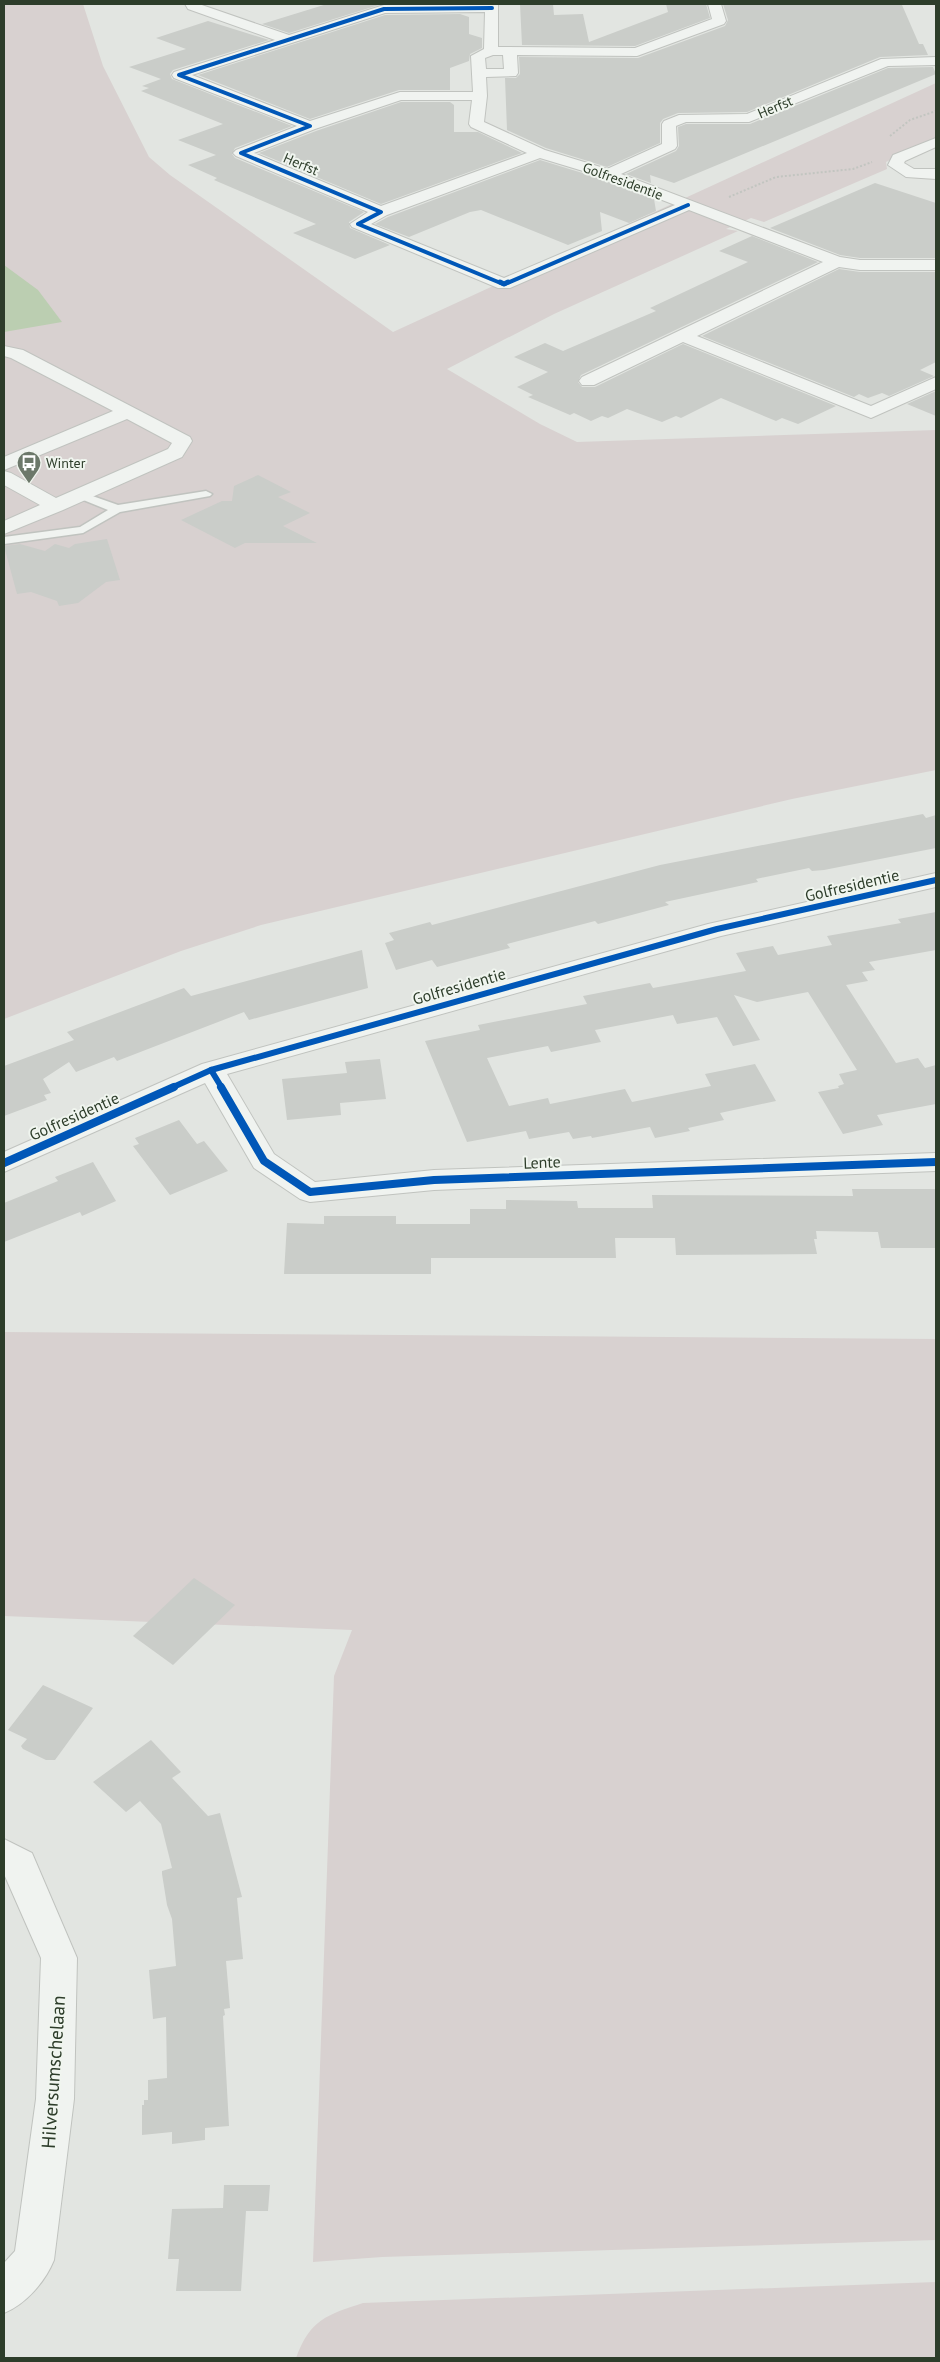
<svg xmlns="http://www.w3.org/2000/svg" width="940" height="2362" font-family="'PT Sans',sans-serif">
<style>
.green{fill:#d8d1d0}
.water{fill:#bbceb1}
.building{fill:#cacdc9}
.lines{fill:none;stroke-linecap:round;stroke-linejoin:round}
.lane-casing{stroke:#c0c3bf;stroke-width:3}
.street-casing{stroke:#c0c3bf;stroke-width:2}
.path{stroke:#c2c5c0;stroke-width:2;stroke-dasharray:2 2;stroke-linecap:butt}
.lane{fill:#f0f3f0;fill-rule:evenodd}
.street{fill:#f0f3f0;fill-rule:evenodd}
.cycleway-far3-casing{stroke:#f0f5ef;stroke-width:5.5}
.cycleway-far2-casing{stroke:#f0f5ef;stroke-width:7}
.cycleway-far1-casing{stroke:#f0f5ef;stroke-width:9}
.cycleway-casing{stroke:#f0f5ef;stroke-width:11}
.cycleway-far3{stroke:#0057b8;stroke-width:4}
.cycleway-far2{stroke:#0057b8;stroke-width:5}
.cycleway-far1{stroke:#0057b8;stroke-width:6}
.cycleway{stroke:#0057b8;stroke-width:8}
.labels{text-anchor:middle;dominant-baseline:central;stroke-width:4;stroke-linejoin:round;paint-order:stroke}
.far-street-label{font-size:14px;fill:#2d3d2a;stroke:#f0f5ef}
.far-poi-label{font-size:14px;fill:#2d3d2a;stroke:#f0f5ef;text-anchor:start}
.street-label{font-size:16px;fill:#2d3d2a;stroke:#f0f5ef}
.near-street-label{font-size:19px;fill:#2d3d2a;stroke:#f0f5ef}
</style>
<rect width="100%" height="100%" fill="#e2e5e1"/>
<g class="green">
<path d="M4,4H83L103,66L149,157L170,175L393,332L936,83V138L886,162L887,169L764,222L751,218L726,229L738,231L554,314L447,369L540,424L577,442L936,430V770L792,799L261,925L181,951L4,1019Z"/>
<path d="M4,1332L936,1339V2240L382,2257L313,2262L334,1676L352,1630L4,1616Z"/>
<path d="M936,2282V2358H296C310,2320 326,2315 363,2303Z"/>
</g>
<path class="water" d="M4,265L38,290L62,322L4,332Z"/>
<g class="building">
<path d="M327,4H382L289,33L262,24Z"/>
<path d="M520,4H553L554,15L583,14L589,42L668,12L666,4H706L710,18L635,46L522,45Z"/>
<path d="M723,4L902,5L919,44H923L928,55L880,57L747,112L678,113L663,119L660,123V143L607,167L546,148L507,130L505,78H516L520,74L519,57L638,58L725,26L728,20Z"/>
<path d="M460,14L469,17V34L482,38V48L470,54L469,61L450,68V90H399L310,119L198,75L385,15Z"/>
<path d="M208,21L269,40L173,70L170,74L172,79L292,126L235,148L232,154L235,158L364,212L349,222L350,228L390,245L355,259L293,233L316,224L214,180L217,178L188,165L216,155L178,140L223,124L141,91L149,88L142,86L161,79L129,67L186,49L156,38Z"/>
<path d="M933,67L936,74L674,183L650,175L651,183L626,174L676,151L679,146L678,127L686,124H750L888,68Z"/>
<path d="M401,102H450L454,105V132H478L522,153L381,204L259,153L316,131Z"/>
<path d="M540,160L602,179L654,199L656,211L629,223L600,212L602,231L568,245L481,210L470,212L409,237L375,224L388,217Z"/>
<path d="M875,183L936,203V258H860L840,255L770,228Z"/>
<path d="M752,236L818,262L581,375L578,382L582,387H595L683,344L836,406L798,424L782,418L776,421L721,398L681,418L676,416L662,422L627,409L608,418L602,416L591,421L574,413L570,415L528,397L533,395L517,387L548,372L514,357L545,343L563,351L656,311L650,308L748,262L719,251Z"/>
<path d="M839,269L860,272H936V362L920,370L934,376L889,396L882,393L868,398L859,394L854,397L702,336Z"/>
<path d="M936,391V416L907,404Z"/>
<path d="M258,475L291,492L278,497L310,513L283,526L317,543H245L235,548L181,520L222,501H232L234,486Z"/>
<path d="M107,539L120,580L106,582L78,603L59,606L57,601L31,592L17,594L4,546L20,544L45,551L55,544L69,548L75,544Z"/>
<path d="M923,814L926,818L936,815V848L824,870L812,871L809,868L756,879L758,882L665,902L669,905L598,924L595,921L507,944L510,948L437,967L432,960L396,970L385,943L394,940L389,933L430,922L432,925L660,865Z"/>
<path d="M936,912V950L869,962L875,970L862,972L868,981L846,985L896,1063L918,1058L925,1068L936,1065V1104L877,1115L883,1125L843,1134L818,1092L839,1088L838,1086L844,1084L839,1074L857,1070L808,992L757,1002L734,995L760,1040L733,1046L717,1017L677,1024L673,1015L595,1030L601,1042L551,1052L548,1046L487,1058L509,1106L548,1098L550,1104L625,1089L632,1102L711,1086L705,1074L755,1064L776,1101L720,1113L724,1120L688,1128L690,1131L655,1138L650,1127L592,1138L591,1136L573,1139L569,1132L529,1139L526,1131L467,1142L425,1041L480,1030L478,1025L587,1004L583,996L650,983L653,988L746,971L736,953L773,946L778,955L832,945L827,936L901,923L898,919Z"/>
<path d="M362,950L368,988L249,1020L244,1012L117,1061L114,1057L76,1072L69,1062L43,1079L51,1093L44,1095L47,1100L4,1116V1066L74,1040L67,1032L184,988L191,996Z"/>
<path d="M380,1059L386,1099L340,1103L341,1115L287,1120L282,1079L347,1073L345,1062Z"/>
<path d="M179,1120L197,1144L204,1141L228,1171L170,1195L133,1146L139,1144L135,1138Z"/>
<path d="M93,1162L116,1201L82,1216L80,1212L4,1242V1203L58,1181L55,1177Z"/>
<path d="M852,1189H936V1248H881L878,1232L816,1231L817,1239H814L817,1254L676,1255L675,1238H615L616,1258H431V1274H284L287,1223L324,1224V1216H396V1224H470V1209H506V1200L577,1201L578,1208H653L652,1195L853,1196Z"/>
<path d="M194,1578L235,1605L173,1665L133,1636Z"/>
<path d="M43,1685L93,1708L55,1760H46L23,1749L21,1746L27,1739L8,1730Z"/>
<path d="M151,1740L181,1772L172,1778L208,1816L220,1813L242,1897L237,1898L243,1959L226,1961L230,2008L224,2009L225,2015L223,2016L229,2126L205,2128V2140L172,2144V2132L142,2135V2105H144V2100H148V2080L167,2078L166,2017L153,2019L149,1970L176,1966L172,1919L167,1905L162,1874V1871L172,1868L161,1824L140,1801L126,1812L93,1782Z"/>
<path d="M224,2185H270L268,2211H246L241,2291H176L179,2259H168L172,2209L223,2208Z"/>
</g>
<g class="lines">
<defs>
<path id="lane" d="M206,491L212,494L210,496L120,512L83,533L4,544V537L80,527L108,510L76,497L74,495L76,493H84L118,505Z"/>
<g id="street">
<path d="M185,4H199L289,35L384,5L498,4V47L635,48L712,19L708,4H721L726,21L724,24L637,56L517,55L518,73L516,76L486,77L487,96L484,122L545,150L607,169L662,144V124L664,121L679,115L747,114L881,59L936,57V65L888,66L749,122H686L676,126L677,146L675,149L621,174L840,257L860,260H936V270H860L839,267L697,336L871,406L936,377V389L871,418L683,342L594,385H582L579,381L582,377L823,262L689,210L510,288H498L352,227L350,224L368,212L236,156L233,153L236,150L297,126L174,78L172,75L174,72L275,40L188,9ZM485,12L484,49L471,56L473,92H400L310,121L192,75L385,13ZM493,55H503L504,69H486L485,58ZM401,100H472L469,124L471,127L527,153L381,206L254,153L315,129ZM540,158L603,177L675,205L504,278L371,224L387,215Z"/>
<path d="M936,138V147L905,161L904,163L914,169H936V179L906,177L888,165L893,155Z"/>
<path d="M4,346L23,350L190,437L192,441L182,457L63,510L4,534V521L40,505L4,485V471L11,473L56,498L168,449L172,443L127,419L4,470V457L113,411L11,358L4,356Z"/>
<path d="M936,873V887L721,936L227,1074L274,1154L315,1182L434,1170L936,1153V1171L434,1190L310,1202L300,1199L254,1168L205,1083L4,1172V1152L202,1064L708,924Z"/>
<path d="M4,1839L32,1853L77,1958L74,2099L54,2260C45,2282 26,2304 4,2313V2263L15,2251L36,2099L41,1958L4,1874Z"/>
</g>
</defs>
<use href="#lane" class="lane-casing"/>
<use href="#street" class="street-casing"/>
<g class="path">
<path d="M890,136L910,120L936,111"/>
<path d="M729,197L776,177L853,169L872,162"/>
</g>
<use href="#lane" class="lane"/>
<use href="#street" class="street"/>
<defs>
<g id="cycleway-far3">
<path d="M492,8L384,9L179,75L310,126L241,153L381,212L358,224L503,284"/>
<path d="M505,284L688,205"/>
</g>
<path id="cycleway-far2" d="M500,282L504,284L508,282"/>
<g id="cycleway-far1">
<path d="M211,1070L222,1088"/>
<path d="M171,1088L211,1070L717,929L936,880"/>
</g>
<g id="cycleway">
<path d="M221,1087L264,1161L310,1192L434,1180L936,1162"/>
<path d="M4,1163L174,1087"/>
</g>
</defs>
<use href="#cycleway-far3" class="cycleway-far3-casing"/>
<use href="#cycleway-far2" class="cycleway-far2-casing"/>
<use href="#cycleway-far1" class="cycleway-far1-casing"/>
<use href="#cycleway" class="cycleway-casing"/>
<use href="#cycleway-far3" class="cycleway-far3"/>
<use href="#cycleway-far2" class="cycleway-far2"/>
<use href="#cycleway-far1" class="cycleway-far1"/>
<use href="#cycleway" class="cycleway"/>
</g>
<defs>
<symbol id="bus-pin" viewBox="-11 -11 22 30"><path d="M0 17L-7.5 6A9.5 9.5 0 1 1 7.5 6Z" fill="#6c786a" stroke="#f0f5ef"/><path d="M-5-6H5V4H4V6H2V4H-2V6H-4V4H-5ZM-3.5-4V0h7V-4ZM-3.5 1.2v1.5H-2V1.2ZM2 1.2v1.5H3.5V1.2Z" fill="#fff"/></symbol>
</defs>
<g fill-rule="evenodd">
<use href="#bus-pin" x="15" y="449" width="28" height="38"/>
</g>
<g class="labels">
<g class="far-street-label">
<text transform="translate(775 107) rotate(-23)">Herfst</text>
<text transform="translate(301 164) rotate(23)">Herfst</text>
<text transform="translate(623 181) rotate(20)">Golfresidentie</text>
</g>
<g class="far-poi-label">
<text x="46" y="463">Winter</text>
</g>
<g class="street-label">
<text transform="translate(852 885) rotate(-13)">Golfresidentie</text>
<text transform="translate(459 986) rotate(-16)">Golfresidentie</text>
<text transform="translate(74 1116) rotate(-24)">Golfresidentie</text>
<text transform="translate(542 1162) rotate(-2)">Lente</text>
</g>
<g class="near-street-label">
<text transform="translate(53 2072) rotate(-86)">Hilversumschelaan</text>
</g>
</g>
<rect width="940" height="2362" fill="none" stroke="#2d3d2a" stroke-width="10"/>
</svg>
